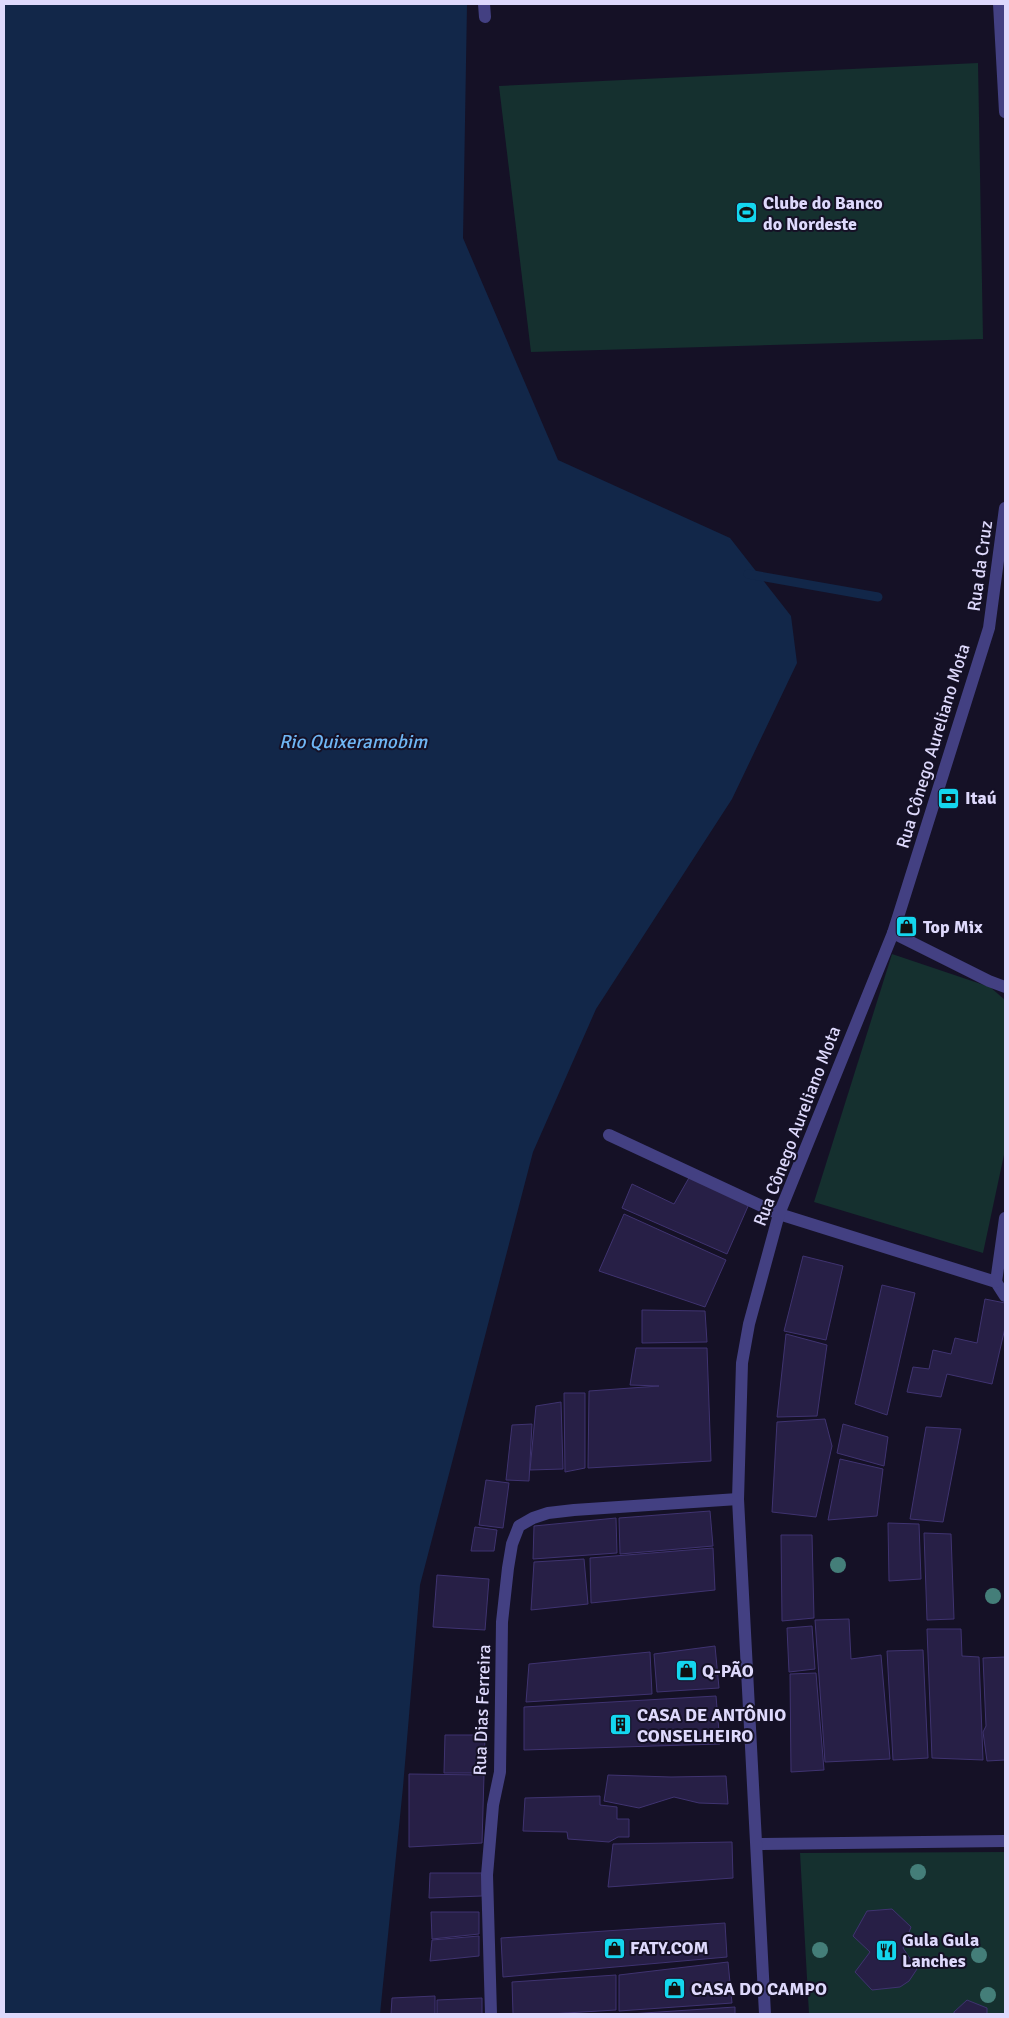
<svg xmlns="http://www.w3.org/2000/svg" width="1009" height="2018" font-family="Signika,sans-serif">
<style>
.green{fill:#15302f}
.water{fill:#122749}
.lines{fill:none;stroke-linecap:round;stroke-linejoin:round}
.stream{stroke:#122749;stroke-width:9}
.building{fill:#271f46;stroke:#3f3370}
.street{stroke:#434082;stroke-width:12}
.tree{fill:#447e79}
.labels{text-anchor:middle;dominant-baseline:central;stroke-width:4;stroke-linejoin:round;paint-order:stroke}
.poi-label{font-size:18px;font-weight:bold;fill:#ded9fc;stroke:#151126;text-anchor:start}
.street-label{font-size:18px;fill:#ded9fc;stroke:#151126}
.water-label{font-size:19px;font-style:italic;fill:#6fb6f4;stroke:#151126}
</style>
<rect width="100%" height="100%" fill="#151126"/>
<g class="green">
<path d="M978,63L983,339L531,352L499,86Z"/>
<path d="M892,954L990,987L1005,1000V1150L983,1253L814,1202Z"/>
<path d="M1005,1852V2014H809L800,1853Z"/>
</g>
<path class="water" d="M4,4H467L463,238L558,460L730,538L791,616L797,663L732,799L596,1009L533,1152L420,1585L403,1787L380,2014H4Z"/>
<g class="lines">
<path class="stream" d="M748,574L878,597"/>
</g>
<g class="building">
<path d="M690,1176L749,1204L727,1254L622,1208L632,1184L674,1204Z"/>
<path d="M624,1214L726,1260L705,1307L599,1271Z"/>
<path d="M803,1256L843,1266L826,1340L784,1331Z"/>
<path d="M882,1285L915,1293L887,1415L855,1404Z"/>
<path d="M985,1299L1005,1303V1328L992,1384L947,1374L941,1397L907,1392L913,1367L929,1369L933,1350L951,1354L955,1338L977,1343Z"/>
<path d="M642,1310L705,1311L707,1342L642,1343Z"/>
<path d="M786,1334L827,1345L817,1416L777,1417Z"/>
<path d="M636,1348H707L711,1461L588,1468L589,1391L659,1386L630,1385Z"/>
<path d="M564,1393H585V1468L565,1472Z"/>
<path d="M561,1402L563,1469L530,1470L536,1406Z"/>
<path d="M825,1419L832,1446L816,1517L772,1512L777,1422Z"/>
<path d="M532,1424L529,1481L506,1480L512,1425Z"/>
<path d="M843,1424L888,1437L884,1466L837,1453Z"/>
<path d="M926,1427L961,1429L943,1522L910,1519Z"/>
<path d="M840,1459L883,1469L877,1516L828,1520Z"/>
<path d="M486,1480L509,1483L503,1528L479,1525Z"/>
<path d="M710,1511L713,1546L620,1554L619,1518Z"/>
<path d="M616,1518L617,1553L533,1559L534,1526Z"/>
<path d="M888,1523L919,1524L921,1579L889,1581Z"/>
<path d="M475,1527L497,1530L494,1551H471Z"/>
<path d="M924,1533L951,1534L954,1619L927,1620Z"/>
<path d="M781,1535H812L814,1618L782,1621Z"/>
<path d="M713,1548L715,1590L591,1603L590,1558Z"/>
<path d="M584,1559L588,1604L531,1610L534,1562Z"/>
<path d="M437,1575L489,1579L485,1630L433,1627Z"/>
<path d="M849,1619L851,1659L881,1655L890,1759L825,1762L815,1620Z"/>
<path d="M812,1626L815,1669L789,1672L787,1628Z"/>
<path d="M927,1629H961L962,1656L979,1657L983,1760L932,1758Z"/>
<path d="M715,1646L719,1688L657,1692L654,1654Z"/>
<path d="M923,1650L928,1758L893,1760L887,1651Z"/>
<path d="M650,1652L652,1694L526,1702L529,1664Z"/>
<path d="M1005,1657V1760L987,1761L983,1732L986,1726L983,1658Z"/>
<path d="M816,1673L824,1770L791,1772L790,1674Z"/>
<path d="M716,1696L720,1744L524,1750V1707Z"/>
<path d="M445,1735H485L484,1773H444Z"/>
<path d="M409,1774L484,1775L482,1843L409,1847Z"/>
<path d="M608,1775L671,1777L726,1776L728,1804L699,1803L674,1797L639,1808L604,1801Z"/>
<path d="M600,1796V1805L617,1807V1819H629V1837H618L609,1842L568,1839L567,1832L523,1831L525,1798Z"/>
<path d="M732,1842L733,1878L608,1887L613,1844Z"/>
<path d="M430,1873H482V1896L429,1898Z"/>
<path d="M892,1909L911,1927L903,1948L917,1969L909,1981L900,1987L872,1990L855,1972L870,1952L853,1936L867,1911Z"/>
<path d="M431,1912H479V1934L432,1939Z"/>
<path d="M725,1923L727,1957L503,1977L501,1938Z"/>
<path d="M479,1936V1956L430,1961L432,1940Z"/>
<path d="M728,1962L732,2003L619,2011V1975Z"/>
<path d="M616,1975V2010L549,2014H513L512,1982Z"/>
<path d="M435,1996V2014H391L392,1998Z"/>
<path d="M482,1998V2014H437V2000Z"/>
<path d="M967,2000L987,2008V2014H954V2012Z"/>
<path d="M735,2007V2014H629Z"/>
</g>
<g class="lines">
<g class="street">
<path d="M484,4L485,17"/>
<path d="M999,4L1005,112"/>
<path d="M893,933L989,981L1005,987"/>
<path d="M609,1135L779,1214L996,1282L1005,1296"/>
<path d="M996,1282L1005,1218"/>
<path d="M758,1844L1005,1841"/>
<path d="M491,2014L487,1875L493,1805L500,1772L502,1622L508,1568L512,1544L519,1526L533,1518L548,1513L574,1510L738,1499"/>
<path d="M765,2014L738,1499L742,1363L749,1324L779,1214L893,933L989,628L1005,508"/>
</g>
</g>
<g class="tree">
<circle cx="838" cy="1565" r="8"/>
<circle cx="993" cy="1596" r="8"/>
<circle cx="918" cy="1872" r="8"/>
<circle cx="820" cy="1950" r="8"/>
<circle cx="979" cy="1955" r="8"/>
<circle cx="988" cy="1995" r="8"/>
</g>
<defs>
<symbol id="stadium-square" viewBox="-11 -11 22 22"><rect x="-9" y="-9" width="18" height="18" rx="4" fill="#14d6ee" stroke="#151126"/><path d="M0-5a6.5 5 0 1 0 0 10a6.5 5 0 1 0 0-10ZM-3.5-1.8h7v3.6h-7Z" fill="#111"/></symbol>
<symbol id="bank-square" viewBox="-11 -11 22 22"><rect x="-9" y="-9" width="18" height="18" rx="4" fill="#14d6ee" stroke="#151126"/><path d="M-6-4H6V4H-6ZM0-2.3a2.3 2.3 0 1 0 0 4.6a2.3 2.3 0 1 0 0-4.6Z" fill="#111"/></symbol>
<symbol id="shop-square" viewBox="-11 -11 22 22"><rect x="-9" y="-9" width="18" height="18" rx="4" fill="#14d6ee" stroke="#151126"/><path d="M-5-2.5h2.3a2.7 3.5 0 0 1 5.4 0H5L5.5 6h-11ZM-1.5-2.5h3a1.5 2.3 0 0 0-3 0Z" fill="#111"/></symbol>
<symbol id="building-square" viewBox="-11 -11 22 22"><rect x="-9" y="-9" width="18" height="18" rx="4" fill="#14d6ee" stroke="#151126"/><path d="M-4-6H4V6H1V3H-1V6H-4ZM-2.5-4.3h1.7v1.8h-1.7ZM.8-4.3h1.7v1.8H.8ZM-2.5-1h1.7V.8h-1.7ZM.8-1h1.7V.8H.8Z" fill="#111"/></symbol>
<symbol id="restaurant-square" viewBox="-11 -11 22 22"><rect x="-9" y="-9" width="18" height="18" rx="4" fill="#14d6ee" stroke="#151126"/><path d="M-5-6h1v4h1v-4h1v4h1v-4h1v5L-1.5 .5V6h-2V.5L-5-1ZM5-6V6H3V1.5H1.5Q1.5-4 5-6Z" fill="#111"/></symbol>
</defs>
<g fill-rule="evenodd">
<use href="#stadium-square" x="734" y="200" width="25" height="25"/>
<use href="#bank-square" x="936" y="786" width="25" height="25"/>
<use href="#shop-square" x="894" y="914" width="25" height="25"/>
<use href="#shop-square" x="674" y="1658" width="25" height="25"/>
<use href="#building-square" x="608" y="1712" width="25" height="25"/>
<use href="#shop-square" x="602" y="1936" width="25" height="25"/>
<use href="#restaurant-square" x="874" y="1938" width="25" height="25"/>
<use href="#shop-square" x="662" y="1976" width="25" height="25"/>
</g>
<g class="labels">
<g class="poi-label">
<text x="763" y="203">Clube do Banco<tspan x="763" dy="21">do Nordeste</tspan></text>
<text x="965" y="798">Itaú</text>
<text x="923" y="927">Top Mix</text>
<text x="702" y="1671">Q-PÃO</text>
<text x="637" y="1715">CASA DE ANTÔNIO<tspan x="637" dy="21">CONSELHEIRO</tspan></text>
<text x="902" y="1940">Gula Gula<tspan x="902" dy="21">Lanches</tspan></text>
<text x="630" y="1948">FATY.COM</text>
<text x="691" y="1989">CASA DO CAMPO</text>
</g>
<g class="street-label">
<text transform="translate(980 566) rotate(-82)">Rua da Cruz</text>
<text transform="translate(933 746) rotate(-73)">Rua Cônego Aureliano Mota</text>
<text transform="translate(797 1126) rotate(-69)">Rua Cônego Aureliano Mota</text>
<text transform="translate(482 1710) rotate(-88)">Rua Dias Ferreira</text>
</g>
<g class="water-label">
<text x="353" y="742">Rio Quixeramobim</text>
</g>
</g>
<rect width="1009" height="2018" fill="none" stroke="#ded9fc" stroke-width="10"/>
</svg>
